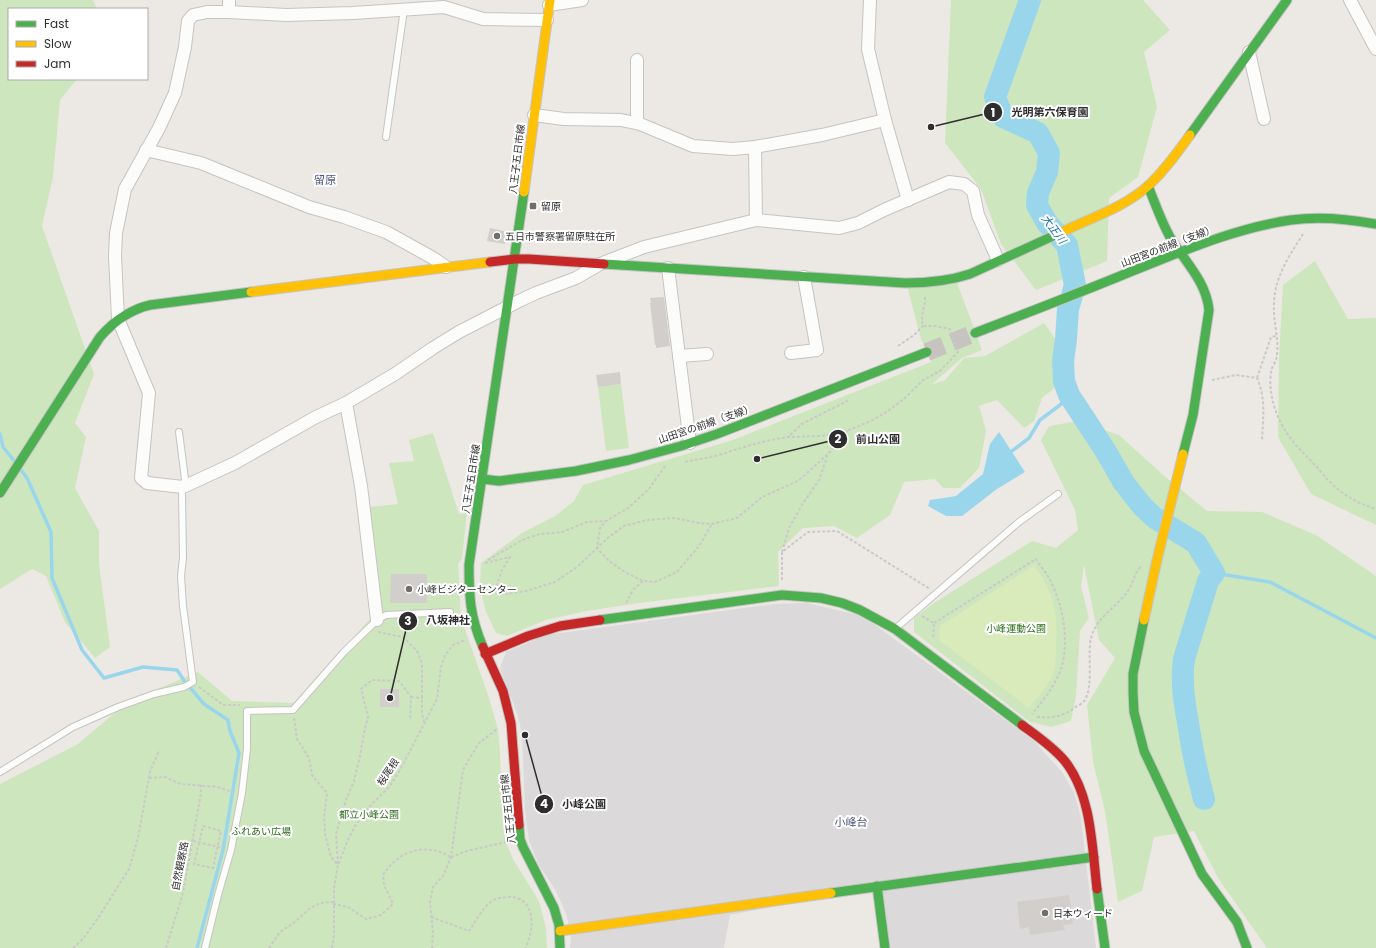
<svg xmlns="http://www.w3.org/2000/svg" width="1376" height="948" font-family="Poppins,'Noto Sans JP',sans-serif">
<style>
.industrial{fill:#dcd9db}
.green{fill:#cee6be}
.pitch{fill:#d9eabb}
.water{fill:#99d6ec}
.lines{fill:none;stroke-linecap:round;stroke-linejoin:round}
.stream{stroke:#99d6ec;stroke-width:3.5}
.river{stroke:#99d6ec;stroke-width:22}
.building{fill:#d1cecb}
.primary-tunnel{stroke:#c6c3c0;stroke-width:18;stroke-dasharray:18 9;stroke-linecap:butt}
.lane-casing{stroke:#c5c4c5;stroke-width:8}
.street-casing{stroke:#c5c4c5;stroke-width:14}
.fast-casing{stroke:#c5c4c5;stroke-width:11}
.slow-casing{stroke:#c5c4c5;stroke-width:11}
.jam-casing{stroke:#c5c4c5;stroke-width:11}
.path{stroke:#c9c9c8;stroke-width:2;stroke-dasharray:3 2;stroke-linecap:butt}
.lane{stroke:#fcfcfb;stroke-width:6}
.street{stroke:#fcfcfb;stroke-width:12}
.fast{stroke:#4caf50;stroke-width:9}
.slow{stroke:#ffc107;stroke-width:9}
.jam{stroke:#c62828;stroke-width:9}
.poi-dot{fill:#706f6e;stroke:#fff;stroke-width:1.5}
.labels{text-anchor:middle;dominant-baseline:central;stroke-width:4;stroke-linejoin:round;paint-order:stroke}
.street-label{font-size:10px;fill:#2e2e2e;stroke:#fff}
.poi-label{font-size:10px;fill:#2e2e2e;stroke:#fff;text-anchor:start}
.park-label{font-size:10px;fill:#2c6e1b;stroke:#fff}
.neighbourhood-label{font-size:11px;fill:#4d5680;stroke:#fff}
.water-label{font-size:11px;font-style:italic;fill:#0d6fa3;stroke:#fff}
.leader{fill:none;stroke:#2e2e2e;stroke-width:1.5}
.callout-dot{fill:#2e2e2e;stroke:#fff;stroke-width:1.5}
.mark-label{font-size:12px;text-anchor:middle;font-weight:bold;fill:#fff}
.callout-label{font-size:11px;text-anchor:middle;font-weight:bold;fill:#2e2e2e;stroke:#fff;stroke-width:4;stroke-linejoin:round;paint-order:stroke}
</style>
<rect width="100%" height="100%" fill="#ece8e4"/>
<path class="industrial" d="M807,603L863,616L1035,742L1062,772L1074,792L1081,818L1096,948H883L877,887L730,915L724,948H570L571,941L567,916L556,891L539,865L529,841L525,811L522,734L518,716L500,668L506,652L546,635L774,604Z"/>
<g class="green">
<path d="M0,0H93L97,9H9V79H77L60,100L53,177L42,226L94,374L75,423L86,437L75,488L99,531V564L110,647L95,658L65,622L46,576L32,569L0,589Z"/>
<path d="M951,0H1143L1170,30L1144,52L1157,107L1138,177L1109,198L1107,261L1036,290L1001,244L981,189L945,143Z"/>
<path d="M1315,261L1348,319L1376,318V525L1311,494L1278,437L1279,359L1283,285Z"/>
<path d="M956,280L982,350L962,358L931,385L945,380L964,358L985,356L1044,323L1058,343L1057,386L1042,398L1034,421L1024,428L997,400L979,406L986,431L979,468L960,488H943L935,479L904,482L890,515L857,538L834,526L803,528L778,552L779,586L639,603L587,611L546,620L507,636L496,633L486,612L480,588L481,563L522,533L555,516L574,501L583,485L733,440L931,362L921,339L907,286Z"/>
<path d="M621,384L629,448L606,451L598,387Z"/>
<path d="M1078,421L1119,435L1161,473L1207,511L1262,512L1316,535L1376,576V948H1267L1218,878L1194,831L1154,837L1142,891L1118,902L1105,811L1093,762L1087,705L1115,658L1099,640L1084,565L1081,586L1089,618L1080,631L1076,696L1071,721L1051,727L1030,722L914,632V618L934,603L1032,541L1056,548L1078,530L1075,510L1041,440L1049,426Z"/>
<path d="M433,433L459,514L467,513L462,558L458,564L461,618L488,695L498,729L500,752L503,823L506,843L513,859L539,901L546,928L547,948H0V784L78,744L117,711L126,708L124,703L198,672L232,701L294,703L380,608L370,507L398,504L389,463L414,461L409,440Z"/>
</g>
<path class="pitch" d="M1034,565C1054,593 1058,612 1056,646C1056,655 1056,667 1052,676C1046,688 1037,698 1029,708L939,640L940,626Z"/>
<path class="water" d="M999,432L1025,472L997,489L962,516H946L928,506L930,500L956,496L983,474L990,444Z"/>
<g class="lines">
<g class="stream">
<path d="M0,434L3,447L15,462"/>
<path d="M1012,451L1029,438L1040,420L1060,405L1069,395"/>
<path d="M21,470L27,478L51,532L52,578L82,650L104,678L143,667L177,670L185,682"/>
<path d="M1214,573L1270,582L1376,638"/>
<path d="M188,685L204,704L228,720L230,731L239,753L223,850L197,948"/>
</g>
<path class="river" d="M1030,0L995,97L1003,117L1038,133L1049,153L1047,172L1038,193L1037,205L1047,223L1067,245L1075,285L1068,309L1066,339L1063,361L1064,381L1069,395L1105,450L1124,483L1143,507L1155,518L1196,543L1214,573L1208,581L1184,659C1181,681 1184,701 1188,723C1192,749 1197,774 1204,799"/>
</g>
<g class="building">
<path d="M490,228L508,232L505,244L487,241Z"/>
<path d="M664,297L670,346L656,348V345H655L650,303H651L650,298Z"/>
<path d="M620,372L621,384L598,387L596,375Z"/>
<path d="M391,574H427V603H390Z"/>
<rect x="380" y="689" width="19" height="18"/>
<path d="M1069,895L1073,924L1063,925L1065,930L1030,935L1029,927L1020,929L1017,902Z"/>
</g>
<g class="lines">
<path class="primary-tunnel" d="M927,352L975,333"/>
<defs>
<g id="lane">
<path d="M386,137L404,9"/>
<path d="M896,628L1019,522L1058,494"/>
<path d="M0,772L73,727L118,707L154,694L184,687L193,682L183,606L181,576L183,558L182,492L185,479L179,432"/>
<path d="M205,948L218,895L231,850L242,793L247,749V711L293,710L344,652L377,620L386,615L450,612"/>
</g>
<g id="street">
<path d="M229,0V12"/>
<path d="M870,0L868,49L885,120L908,200"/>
<path d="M1350,0L1376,49"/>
<path d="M549,5L582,0"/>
<path d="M547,20L483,19L444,7L353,13L286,15L229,12H207L193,15L188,21L185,47L175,93L159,128L125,189L116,233L115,256L118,319L149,393L141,478L147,483L183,487L235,463L316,417L346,403L395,374L433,348L459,332L521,300L536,293L576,278L600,264L644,247L756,220L839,228L858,223L884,210L949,182L964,184L973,191L978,215L998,260"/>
<path d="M1249,52L1264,119"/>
<path d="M637,60V123"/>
<path d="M534,115L564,119L621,120L640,124L693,146L733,149L755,147L822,135L885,120"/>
<path d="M755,147L756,220"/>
<path d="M146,150L201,163L309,207L344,217L386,232L433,258L446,267"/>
<path d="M668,268L690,443"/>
<path d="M791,353L817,350L804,277"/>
<path d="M679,356L707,354"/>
<path d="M346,403L361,486L377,620"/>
</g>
<g id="fast">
<path d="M1190,135L1287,0"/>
<path d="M1148,186C1155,203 1161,221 1170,237C1185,262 1206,281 1209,310L1193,415L1183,454"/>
<path d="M604,264L905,283C927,283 949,281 970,274L1064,231"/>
<path d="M975,333C1027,313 1079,293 1130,272C1183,251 1235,228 1291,220C1320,216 1348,219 1376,224"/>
<path d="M482,479L499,481L576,471L629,460L681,446L717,434L927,352"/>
<path d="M0,493L100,337C114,321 129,310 150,305L251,292"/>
<path d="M600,620L782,595L821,598L842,603L860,610L895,629L1022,725"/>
<path d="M1144,620L1133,674V692L1134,712L1144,751L1202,874L1237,922L1247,948"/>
<path d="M483,647C470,617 469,597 469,565L524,192"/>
<path d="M519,825L520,839L523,847L554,908L559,925L560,948"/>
<path d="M877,886L885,948"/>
<path d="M1097,889L1105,948"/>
<path d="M831,893L1094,857"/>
</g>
<g id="slow">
<path d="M524,192L550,0"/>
<path d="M1064,231C1093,217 1125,207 1149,185C1165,170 1177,153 1190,135"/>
<path d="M251,292L490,262"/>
<path d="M1144,620L1157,560L1183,454"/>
<path d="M560,931L831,893"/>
</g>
<g id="jam">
<path d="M490,262L515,259H529L604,264"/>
<path d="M483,647L503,691L511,723L519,825"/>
<path d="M485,654L528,636L560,626L600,620"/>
<path d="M1022,725C1037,736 1052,746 1064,760C1092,794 1092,848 1097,889"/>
</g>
</defs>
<use href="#lane" class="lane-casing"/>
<use href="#street" class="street-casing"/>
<use href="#fast" class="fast-casing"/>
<use href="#slow" class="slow-casing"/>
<use href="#jam" class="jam-casing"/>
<g class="path">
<path d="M1303,234C1289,256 1274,278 1274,305C1273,321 1279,338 1277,354C1277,359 1274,364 1272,368C1270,375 1270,385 1271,392C1276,424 1292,442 1313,463C1318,468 1323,474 1327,479C1341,494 1357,503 1376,509"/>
<path d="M898,346L914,335L923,326"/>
<path d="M1257,378L1271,337L1276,336"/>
<path d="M1212,380L1236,375L1257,378C1266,398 1263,419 1262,440"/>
<path d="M846,400L847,401L802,424L788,437L821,436L848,431"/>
<path d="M685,462C697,459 710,458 722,454C744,447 765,440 788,437"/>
<path d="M665,466L649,489L628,508L606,521L600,528L597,548L609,561L625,572L643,581L655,582L677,572L699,546L712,524"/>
<path d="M782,552L789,528L802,505L819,480L828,454L833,447L849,430L873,420L888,411L905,398L923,380L940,371L958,352L950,329L935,326H923C920,314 925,309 925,297"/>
<path d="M488,560L522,540L540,534L562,532L587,522L606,521"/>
<path d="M485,563L510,557L502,570L496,588L507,594L526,591L555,582L577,567L609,537L624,526L647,520L675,518L699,523L712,524L737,518L762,497L798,481L828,454"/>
<path d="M782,580V552L808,532L837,531L930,589"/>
<path d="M626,603L633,590L643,581"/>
<path d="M922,616L934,623L933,639"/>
<path d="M934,623L1036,559C1040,566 1046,572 1050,580C1064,607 1072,650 1057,678C1051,691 1041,703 1032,714"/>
<path d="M378,632L403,637L417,651L422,663V713L424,722"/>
<path d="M199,687L223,705H240"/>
<path d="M411,697L422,698"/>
<path d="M1037,717C1051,718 1063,717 1074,708C1077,706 1082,704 1084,701C1094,688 1087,655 1091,638C1096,619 1113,609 1125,595C1132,587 1134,574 1141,566"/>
<path d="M294,718L297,739L309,758L312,775L327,793L324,818L325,834L331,857L338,865"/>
<path d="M149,778L165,777L181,784L217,787L233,792"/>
<path d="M203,826L221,831L213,868L194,864Z"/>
<path d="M193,841L223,848"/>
<path d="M451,857L467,851L506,842"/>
<path d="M338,864L336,834L346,800L354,781L360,756L364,733L368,717L361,689L372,680L399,681L411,697L410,720"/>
<path d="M333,904L348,907L366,919L381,915L393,904L384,885L383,875C399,850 425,842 451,857"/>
<path d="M431,917L469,931C476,921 482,908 492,901C496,898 504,897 510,897C536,897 535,931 525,948"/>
<path d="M73,948L83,939L98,918L129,869L138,838L150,772L159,750"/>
<path d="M166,948L183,893L201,793V785"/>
<path d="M269,948L280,932L295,922L309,909L320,903L333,902"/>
<path d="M332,948L334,935V888L338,865L347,842L355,826L368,808L390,786L401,768L437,699L441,667L445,655L453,645L465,640"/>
<path d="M432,948L433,933L430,902L433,887L443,876L451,857L463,770L478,744L497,729"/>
</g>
<use href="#lane" class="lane"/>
<use href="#street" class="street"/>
<use href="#fast" class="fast"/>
<use href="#slow" class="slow"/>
<use href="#jam" class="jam"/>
</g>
<g class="poi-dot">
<rect x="529" y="202" width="8" height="8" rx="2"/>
<circle cx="497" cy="236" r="4"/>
<circle cx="409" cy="589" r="4"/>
<circle cx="1045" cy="913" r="4"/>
</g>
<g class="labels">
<g class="street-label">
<text transform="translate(517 159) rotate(-83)">八王子五日市線</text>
<text transform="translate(1168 246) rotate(-21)">山田宮の前線（支線）</text>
<text transform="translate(706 424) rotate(-19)">山田宮の前線（支線）</text>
<text transform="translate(471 479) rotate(-81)">八王子五日市線</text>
<text transform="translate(388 772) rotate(-56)">桜尾根</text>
<text transform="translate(508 809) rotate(-96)">八王子五日市線</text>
<text transform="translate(180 866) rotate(-79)">自然観察路</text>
</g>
<g class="poi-label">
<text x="541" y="206">留原</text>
<text x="505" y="236">五日市警察署留原駐在所</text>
<text x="417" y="589">小峰ビジターセンター</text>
<text x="1053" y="913">日本ウィード</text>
</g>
<g class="park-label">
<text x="1016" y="628">小峰運動公園</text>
<text x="369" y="814">都立小峰公園</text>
<text x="261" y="831">ふれあい広場</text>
</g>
<g class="neighbourhood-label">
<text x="325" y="180">留原</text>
<text x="851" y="822">小峰台</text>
</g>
<g class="water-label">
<text transform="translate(1054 229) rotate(53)">大正川</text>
</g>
</g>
<path class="leader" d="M931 127L993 112M757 459L838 439M390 698L408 621M525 735L544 804"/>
<g class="callout-dot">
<circle cx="931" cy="127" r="4"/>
<circle cx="757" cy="459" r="4"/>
<circle cx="390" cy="698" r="4"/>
<circle cx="525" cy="735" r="4"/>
<circle cx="993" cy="112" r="10"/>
<circle cx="838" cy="439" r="10"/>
<circle cx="408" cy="621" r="10"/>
<circle cx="544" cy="804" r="10"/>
</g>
<g class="mark-label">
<text x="993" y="117">1</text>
<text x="838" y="443">2</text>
<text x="408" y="625">3</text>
<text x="544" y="808">4</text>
</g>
<g class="callout-label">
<text x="1050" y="116">光明第六保育園</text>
<text x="878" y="443">前山公園</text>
<text x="448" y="624">八坂神社</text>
<text x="584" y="808">小峰公園</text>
</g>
<rect x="8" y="8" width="140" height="72" fill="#ffffff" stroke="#ababab"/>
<rect x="16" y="21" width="20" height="6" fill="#4caf50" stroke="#ababab"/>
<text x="44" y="28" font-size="12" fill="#2e2e2e">Fast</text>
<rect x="16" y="41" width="20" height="6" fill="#ffc107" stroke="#ababab"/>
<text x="44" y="48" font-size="12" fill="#2e2e2e">Slow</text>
<rect x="16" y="61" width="20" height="6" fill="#c62828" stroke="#ababab"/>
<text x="44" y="68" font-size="12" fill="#2e2e2e">Jam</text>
</svg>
